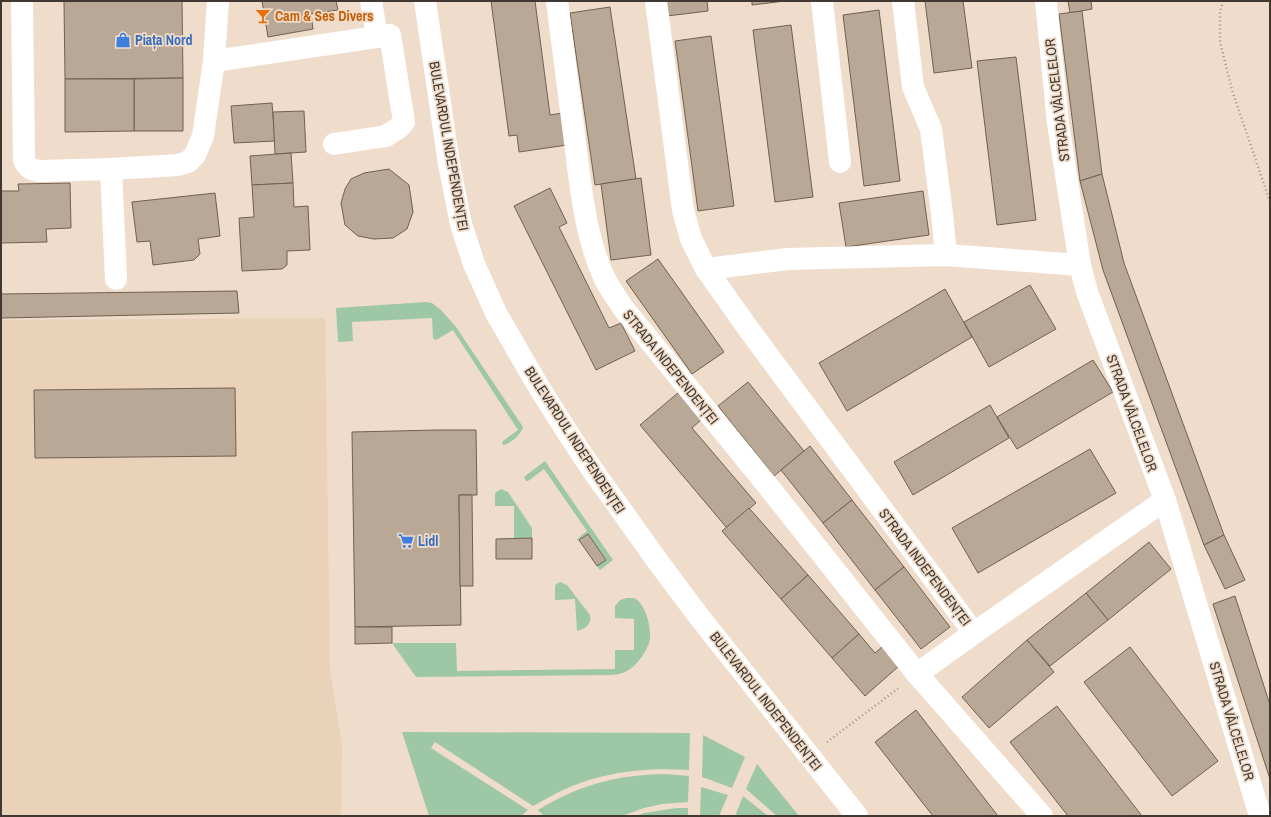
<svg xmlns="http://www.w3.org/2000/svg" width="1271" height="817" font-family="'Archivo Narrow',sans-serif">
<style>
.built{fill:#ead1b9}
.green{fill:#9ec8a5}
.building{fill:#baa897;stroke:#716050}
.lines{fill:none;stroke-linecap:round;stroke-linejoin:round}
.path{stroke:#a19386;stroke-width:2.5;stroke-dasharray:1 3;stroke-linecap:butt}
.street{stroke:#fff;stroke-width:22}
.secondary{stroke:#fff;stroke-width:22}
.labels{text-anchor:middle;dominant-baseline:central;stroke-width:3.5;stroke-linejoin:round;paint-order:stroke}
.food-label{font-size:14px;font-weight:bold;fill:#c56008;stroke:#efdcca;text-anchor:start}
.shop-label{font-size:14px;font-weight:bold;fill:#366cbe;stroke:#efdcca;text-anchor:start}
.street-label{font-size:14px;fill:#403831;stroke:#efdcca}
</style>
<rect width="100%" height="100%" fill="#efdcca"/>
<path class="built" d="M325,318L330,669L342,746L341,816H1V320Z"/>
<g class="green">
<path d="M426,302L432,303L441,310L456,327L523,427C521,435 510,444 503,445L502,443L503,441L518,430L453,330L436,340L433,338L432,318L352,322L353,341L338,342L336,308Z"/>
<path d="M545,461L613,560L600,570L597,566L606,559L588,534L578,541L577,539L587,531L544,469L528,481H526L524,477Z"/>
<path d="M501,489L508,492L532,528V538H514V506H495V493Z"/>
<path d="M560,582L567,585L590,615C592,624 585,629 577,631L575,599L555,600V585Z"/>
<path d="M627,598C629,598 633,598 634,598C646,603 653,632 649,643C645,654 636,667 625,672C621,674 615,675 610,675L416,677L392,643H456L457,671L615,669V650H634V619L615,618V606L620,600Z"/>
<path d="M402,732L690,733L689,770C644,767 598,772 557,793C549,797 541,802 533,806L435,742L431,748L528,810L521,816H429Z"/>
<path d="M703,735L745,757L732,788L702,777Z"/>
<path d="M757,764L799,816H777L746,789Z"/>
<path d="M666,774L689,776L688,802L662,804L644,808L622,816H544L538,810C582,784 615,775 666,774Z"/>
<path d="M701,787L728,795L719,816H700Z"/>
<path d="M743,796L768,816H735Z"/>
<path d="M677,808H688V816H636L644,813Z"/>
</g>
<g class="building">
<path d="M64,1H182L183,78L65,79Z"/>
<path d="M262,1H336L338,10L311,14L313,29L268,37Z"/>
<path d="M491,1H535L550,115L563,113L567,145L519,152L517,135L509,136Z"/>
<path d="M666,1H707L708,11L667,16Z"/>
<path d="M752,1H785L752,5Z"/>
<path d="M925,1H963L972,68L934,73Z"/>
<path d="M1068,1H1091L1092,9L1070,13Z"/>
<path d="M610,7L636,179L595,185L570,13Z"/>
<path d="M879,10L900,181L864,186L843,15Z"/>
<path d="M1082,11L1102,174L1080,181L1059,14Z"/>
<path d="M791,25L813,197L775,202L753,30Z"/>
<path d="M711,36L734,206L698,211L675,41Z"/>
<path d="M1016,57L1036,220L997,225L977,61Z"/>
<path d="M183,78V131H134V79Z"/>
<path d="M65,79H134V131L65,132Z"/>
<path d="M272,103L275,141L234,143L231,106Z"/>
<path d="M304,111L306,152L275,154L273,112Z"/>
<path d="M291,153L293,183L252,185L250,156Z"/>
<path d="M389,169L409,185L413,212L407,229L393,238L374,239L358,236L345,225L341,203L345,189L351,179L364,173Z"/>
<path d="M1102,174L1124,263L1224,535L1204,545L1103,270L1080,181Z"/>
<path d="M641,178L651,255L611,260L601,184Z"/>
<path d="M70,183L71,228L46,229L47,242L1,243V191H19L18,184Z"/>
<path d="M293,183L294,207L308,206L310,250L287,251V265L282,269L242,271L239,218L254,217L252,185Z"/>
<path d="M550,188L567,223L559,227L609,328L621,323L635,351L596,370L514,206Z"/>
<path d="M923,191L929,235L846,247L839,203Z"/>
<path d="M215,193L220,236L198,239L200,254L194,260L153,265L150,241L137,242L132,202Z"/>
<path d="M658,259L724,352L692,374L626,281Z"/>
<path d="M1030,285L1056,329L989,367L964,322Z"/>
<path d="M945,289L972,337L847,411L819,363Z"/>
<path d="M237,291L239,313L1,318V294Z"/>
<path d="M1093,360L1113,392L1017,449L997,417Z"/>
<path d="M748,382L804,451L774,476L718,406Z"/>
<path d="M235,388L236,456L35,458L34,390Z"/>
<path d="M679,392L702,419L692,428L756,503L727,528L640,425Z"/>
<path d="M990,405L1009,438L913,495L894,462Z"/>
<path d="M437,430H476L477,495H459L461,625L355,627L352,432Z"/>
<path d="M810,446L852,500L823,523L781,470Z"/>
<path d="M1090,449L1116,493L978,573L952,528Z"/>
<path d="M459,495H472L473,586H460Z"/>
<path d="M852,500L904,567L875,590L823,523Z"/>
<path d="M749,508L808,575L781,599L722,531Z"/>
<path d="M588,534L606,560L597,566L579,540Z"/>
<path d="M1224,535L1245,580L1225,589L1204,545Z"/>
<path d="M532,538V559H496V539Z"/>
<path d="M1149,542L1171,569L1108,620L1086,593Z"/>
<path d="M904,567L950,627L921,649L875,590Z"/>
<path d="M808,575L859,634L832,658L781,599Z"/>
<path d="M1086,593L1108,620L1050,666L1027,640Z"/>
<path d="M1235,596L1270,705V779L1213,604Z"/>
<path d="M355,627H392V643L355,644Z"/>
<path d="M859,634L875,653L882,647L899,666L865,696L832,658Z"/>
<path d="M1027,640L1054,672L989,728L962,697Z"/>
<path d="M1130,647L1218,761L1172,796L1084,682Z"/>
<path d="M1057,706L1142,816H1068L1010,742Z"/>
<path d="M916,710L998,816H933L875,742Z"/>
</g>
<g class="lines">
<g class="path">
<path d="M1223,1L1220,12V42L1232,90L1270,202"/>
<path d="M827,742L900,687"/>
</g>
<g class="street">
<path d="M22,1L24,160C27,168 32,170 40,171L111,169"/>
<path d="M371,1L377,37"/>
<path d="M557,1C563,45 568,90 574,134C580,180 584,234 604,277C609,288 617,298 623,308L764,481L917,674L1042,816"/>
<path d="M656,1L683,210L691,239L706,269L750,331L974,633"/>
<path d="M822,1L840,162"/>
<path d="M903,1L913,87L931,129L942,214L946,255"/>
<path d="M1046,1L1058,123L1080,265L1087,292L1165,500L1260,816"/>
<path d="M214,61L390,35L404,122L400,127L386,136L334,144"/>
<path d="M706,269L788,259L946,255L1080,265"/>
<path d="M116,279L111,169L178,165L188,162L195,155L203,136L214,61L218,1"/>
<path d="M917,674L974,633L1165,500"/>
</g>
<path class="secondary" d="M425,1L449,164L461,224L474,264L496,313L537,384L564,427L589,465L656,559L697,614L857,816"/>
</g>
<defs>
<symbol id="bar-bare" viewBox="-9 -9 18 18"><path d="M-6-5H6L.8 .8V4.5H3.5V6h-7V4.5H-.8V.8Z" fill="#e8710a" stroke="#efdcca" stroke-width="2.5" paint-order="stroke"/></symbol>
<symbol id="shop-bare" viewBox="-9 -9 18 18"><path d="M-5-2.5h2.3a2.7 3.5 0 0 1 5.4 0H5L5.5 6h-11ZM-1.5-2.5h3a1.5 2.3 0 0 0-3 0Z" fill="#3f7fe0" stroke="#efdcca" stroke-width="2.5" paint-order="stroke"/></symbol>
<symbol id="supermarket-bare" viewBox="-9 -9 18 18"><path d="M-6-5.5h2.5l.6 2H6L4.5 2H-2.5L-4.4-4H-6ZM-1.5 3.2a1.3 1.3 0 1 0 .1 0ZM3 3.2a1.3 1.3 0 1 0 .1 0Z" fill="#3f7fe0" stroke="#efdcca" stroke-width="2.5" paint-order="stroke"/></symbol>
</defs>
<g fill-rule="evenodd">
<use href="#bar-bare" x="252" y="5" width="22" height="22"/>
<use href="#shop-bare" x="112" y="29" width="22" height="22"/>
<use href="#supermarket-bare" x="395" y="530" width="22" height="22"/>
</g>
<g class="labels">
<g class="food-label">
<text x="275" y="16">Cam &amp; Ses Divers</text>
</g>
<g class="shop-label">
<text x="135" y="40">Piața Nord</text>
<text x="418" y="541">Lidl</text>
</g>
<g class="street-label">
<text transform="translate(1057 100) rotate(-97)">STRADA VÂLCELELOR</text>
<text transform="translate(449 146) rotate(80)">BULEVARDUL INDEPENDENȚEI</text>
<text transform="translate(671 367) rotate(51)">STRADA INDEPENDENȚEI</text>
<text transform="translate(1132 413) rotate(70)">STRADA VÂLCELELOR</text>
<text transform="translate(575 440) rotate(57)">BULEVARDUL INDEPENDENȚEI</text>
<text transform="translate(925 567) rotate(53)">STRADA INDEPENDENȚEI</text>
<text transform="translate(766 701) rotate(52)">BULEVARDUL INDEPENDENȚEI</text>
<text transform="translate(1232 721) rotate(73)">STRADA VÂLCELELOR</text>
</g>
</g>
<rect width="1271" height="817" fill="none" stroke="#403831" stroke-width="4"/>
</svg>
